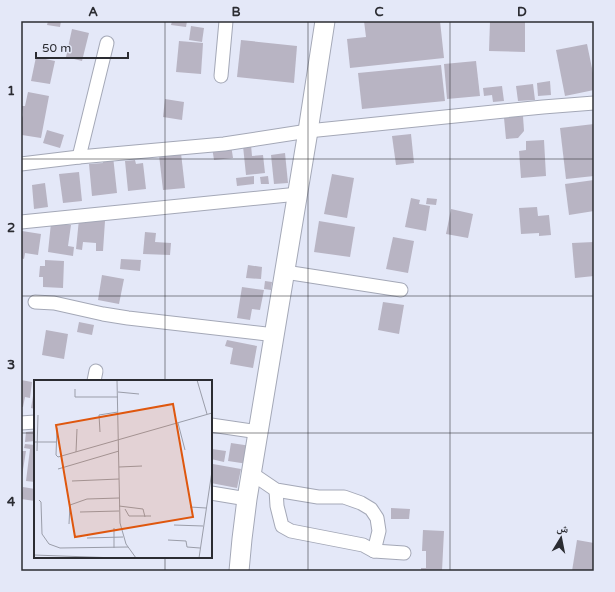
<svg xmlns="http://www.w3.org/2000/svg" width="615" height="592" font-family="'Varela Round','Noto Naskh Arabic',sans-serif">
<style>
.building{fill:#b8b4c3}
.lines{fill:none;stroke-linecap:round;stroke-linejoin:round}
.minor-casing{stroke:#a4a8b7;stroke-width:15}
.secondary-casing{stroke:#a4a8b7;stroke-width:21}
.minor{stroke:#fff;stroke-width:13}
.secondary{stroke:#fff;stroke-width:19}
.grid{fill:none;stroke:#2b2c32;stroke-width:1;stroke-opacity:0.55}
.inset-road{fill:none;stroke:#9a9da9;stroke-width:1}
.view{fill:#df570e;fill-opacity:0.15;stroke:#df570e;stroke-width:2}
.inset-edge{fill:none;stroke:#2b2c32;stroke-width:2}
.neatline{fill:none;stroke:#2b2c32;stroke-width:1.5}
.grid-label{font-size:13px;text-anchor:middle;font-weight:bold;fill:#2b2c32}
</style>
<rect width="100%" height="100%" fill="#e4e8f8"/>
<g class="building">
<path d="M48,21H61L60,27L47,25Z"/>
<path d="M172,21H187L186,27L171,25Z"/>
<path d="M364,21H440L444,58L350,68L347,39L366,37Z"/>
<path d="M490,21H525V52L489,51Z"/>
<path d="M191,26L204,28L202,42L189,40Z"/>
<path d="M72,29L89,33L82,61L66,57Z"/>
<path d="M241,40L297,46L294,83L237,77Z"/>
<path d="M179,41L203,43L201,74L176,72Z"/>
<path d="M587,44L594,78V90L565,96L556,50Z"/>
<path d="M36,57L55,61L50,84L31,81Z"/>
<path d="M476,61L480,96L447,99L444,64Z"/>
<path d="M441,65L445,101L362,109L358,73Z"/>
<path d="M550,81L551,95L538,96L537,83Z"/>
<path d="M533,84L535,100L518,101L516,86Z"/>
<path d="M502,86L504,101L493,102L492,95L484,96L483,88Z"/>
<path d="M28,92L49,96L41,138L22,135L21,133V121L23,115L22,106H25Z"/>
<path d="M165,99L184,102L182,120L163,117Z"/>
<path d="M523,116L524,131L518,138L506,139L504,118Z"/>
<path d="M594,124V176L566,179L560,128Z"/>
<path d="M47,130L64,135L60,148L43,143Z"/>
<path d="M411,134L414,163L396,165L392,136Z"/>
<path d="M544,140L546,176L521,178L519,151L526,150V141Z"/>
<path d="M231,145L233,158L214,160L212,147Z"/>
<path d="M251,145L252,156L263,155L265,173L246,175L243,146Z"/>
<path d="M181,153L185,188L163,190L159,155Z"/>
<path d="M285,153L288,183L274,184L271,155Z"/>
<path d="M113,156L117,193L92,196L89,164L103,163L102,157Z"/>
<path d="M135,160L136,164L143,163L146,189L128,191L125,161Z"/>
<path d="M79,172L82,201L63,203L59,174Z"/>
<path d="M332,174L354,178L347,218L324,214Z"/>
<path d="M254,176V184L237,186L236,178Z"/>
<path d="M268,176L269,184H261L260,177Z"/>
<path d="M594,180V211L569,215L565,184Z"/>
<path d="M45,183L48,207L34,209L32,185Z"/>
<path d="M411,198L420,200L419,204L430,206L426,231L405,227Z"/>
<path d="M427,198L437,199L436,205L426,204Z"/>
<path d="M537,207L538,216L549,215L551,235L539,236V233L521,234L519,208Z"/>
<path d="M451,209L473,214L468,238L446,234Z"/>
<path d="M79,219L105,221L103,251H96V243L83,242L82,250L76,249Z"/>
<path d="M319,221L355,227L350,257L314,252Z"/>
<path d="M51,223L71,225L68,246L74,247L73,256L48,252Z"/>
<path d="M22,231L41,234L38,255L25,253L24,259L21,258Z"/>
<path d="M145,232L156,233L155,242L171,243L170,255L143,254Z"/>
<path d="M393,237L414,241L408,273L386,269Z"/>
<path d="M594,242V276L575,278L572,243Z"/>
<path d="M121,259L141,260L140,271L120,269Z"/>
<path d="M45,260L64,261L63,288L43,287V277H39L40,266H45Z"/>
<path d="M248,265L262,267L261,279L246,278Z"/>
<path d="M102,275L124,279L119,304L98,300Z"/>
<path d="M265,281L272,282L271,290L264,289Z"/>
<path d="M242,287L264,290L260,310L252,309L250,320L237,318Z"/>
<path d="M383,302L404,305L399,334L378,330Z"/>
<path d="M79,322L94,325L92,335L77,332Z"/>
<path d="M46,330L68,334L64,359L42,355Z"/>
<path d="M227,340L257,346L253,368L230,364L233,348L225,346Z"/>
<path d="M21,380L32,382L30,398L25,397L23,407H21Z"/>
<path d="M34,390H35V409L31,408Z"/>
<path d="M35,431V441L25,442L26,432Z"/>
<path d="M231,443L251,446L248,464L228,461Z"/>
<path d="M25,444L35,445V482L26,481L30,449L24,448Z"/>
<path d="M212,449L226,451L224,462L211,459Z"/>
<path d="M21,451H26L22,476H21Z"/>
<path d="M213,464L241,469L237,488L211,483Z"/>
<path d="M23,487L35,489V501L21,499Z"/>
<path d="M391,508L410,509L409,519H391Z"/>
<path d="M423,530L444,531L442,571H421V568H426V551H422Z"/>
<path d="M577,540L594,543V571H572Z"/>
</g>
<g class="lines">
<defs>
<g id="minor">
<path d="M221,76L226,21"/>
<path d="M79,157L107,43"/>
<path d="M21,164L79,157L224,144L308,131L543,107L594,103"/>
<path d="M21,222L298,194"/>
<path d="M285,272L401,290"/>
<path d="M35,302L54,303L103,314L128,318L275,335"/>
<path d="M94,381L96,371"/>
<path d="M21,423L35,422"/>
<path d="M211,425L259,432"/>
<path d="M251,473L276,490L318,497H344L361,503L371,509L377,518L379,531L374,551"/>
<path d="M276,490L277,506L282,526L291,531L363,545L374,551L404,553"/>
<path d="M211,493L247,499"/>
</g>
<path id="secondary" d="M239,571L242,539L247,499L308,131L325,21"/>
</defs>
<use href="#minor" class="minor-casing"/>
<use href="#secondary" class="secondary-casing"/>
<use href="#minor" class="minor"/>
<use href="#secondary" class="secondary"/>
</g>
<path class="grid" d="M165,21V381M308,21V571M450,21V571M21,159H594M21,296H594M21,433H35M211,433H594M165,557V571"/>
<g transform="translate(34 380)">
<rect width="178" height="178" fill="#e4e8f8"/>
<path class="inset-road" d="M83,0L86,143L92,164L102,178M163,0L173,34M41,9V17H84M84,12L105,14M144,43L151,70M23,48L22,75L24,77L178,33M66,52L65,35L84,32M0,62H22M3,71L4,35M42,72L43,49M85,87L108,86M24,89L85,71M38,101L85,99M5,120L7,122L8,154L15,164L26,168L94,167M85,126L109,129L111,137M156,127L172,128M91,129L95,136H117M46,132L85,131M35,144L36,125L53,119L85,118M140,145L169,146M80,148V168M53,158L89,157M134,160L152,161L153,167L166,168M0,175L83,178M165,178L178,91"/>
<path class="view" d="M139,24L159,137L41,157L22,45Z"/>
<rect width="178" height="178" class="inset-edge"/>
</g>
<rect width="615" height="592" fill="none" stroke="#e4e8f8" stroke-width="44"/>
<g transform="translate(561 538) rotate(10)" stroke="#e4e8f8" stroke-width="3" paint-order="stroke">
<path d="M0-3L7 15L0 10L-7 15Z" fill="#2b2c32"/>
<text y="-6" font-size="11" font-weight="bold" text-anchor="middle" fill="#2b2c32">ش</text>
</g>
<path d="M36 52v6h92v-6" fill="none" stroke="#2b2c32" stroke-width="2"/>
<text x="42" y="52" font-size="12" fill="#2b2c32" stroke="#e4e8f8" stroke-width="3" paint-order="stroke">50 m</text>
<rect x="22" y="22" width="571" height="548" class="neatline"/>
<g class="grid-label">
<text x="93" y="16">A</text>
<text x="236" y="16">B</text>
<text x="379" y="16">C</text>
<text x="522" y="16">D</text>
<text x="11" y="95">1</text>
<text x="11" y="232">2</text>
<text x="11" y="369">3</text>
<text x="11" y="506">4</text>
</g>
</svg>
